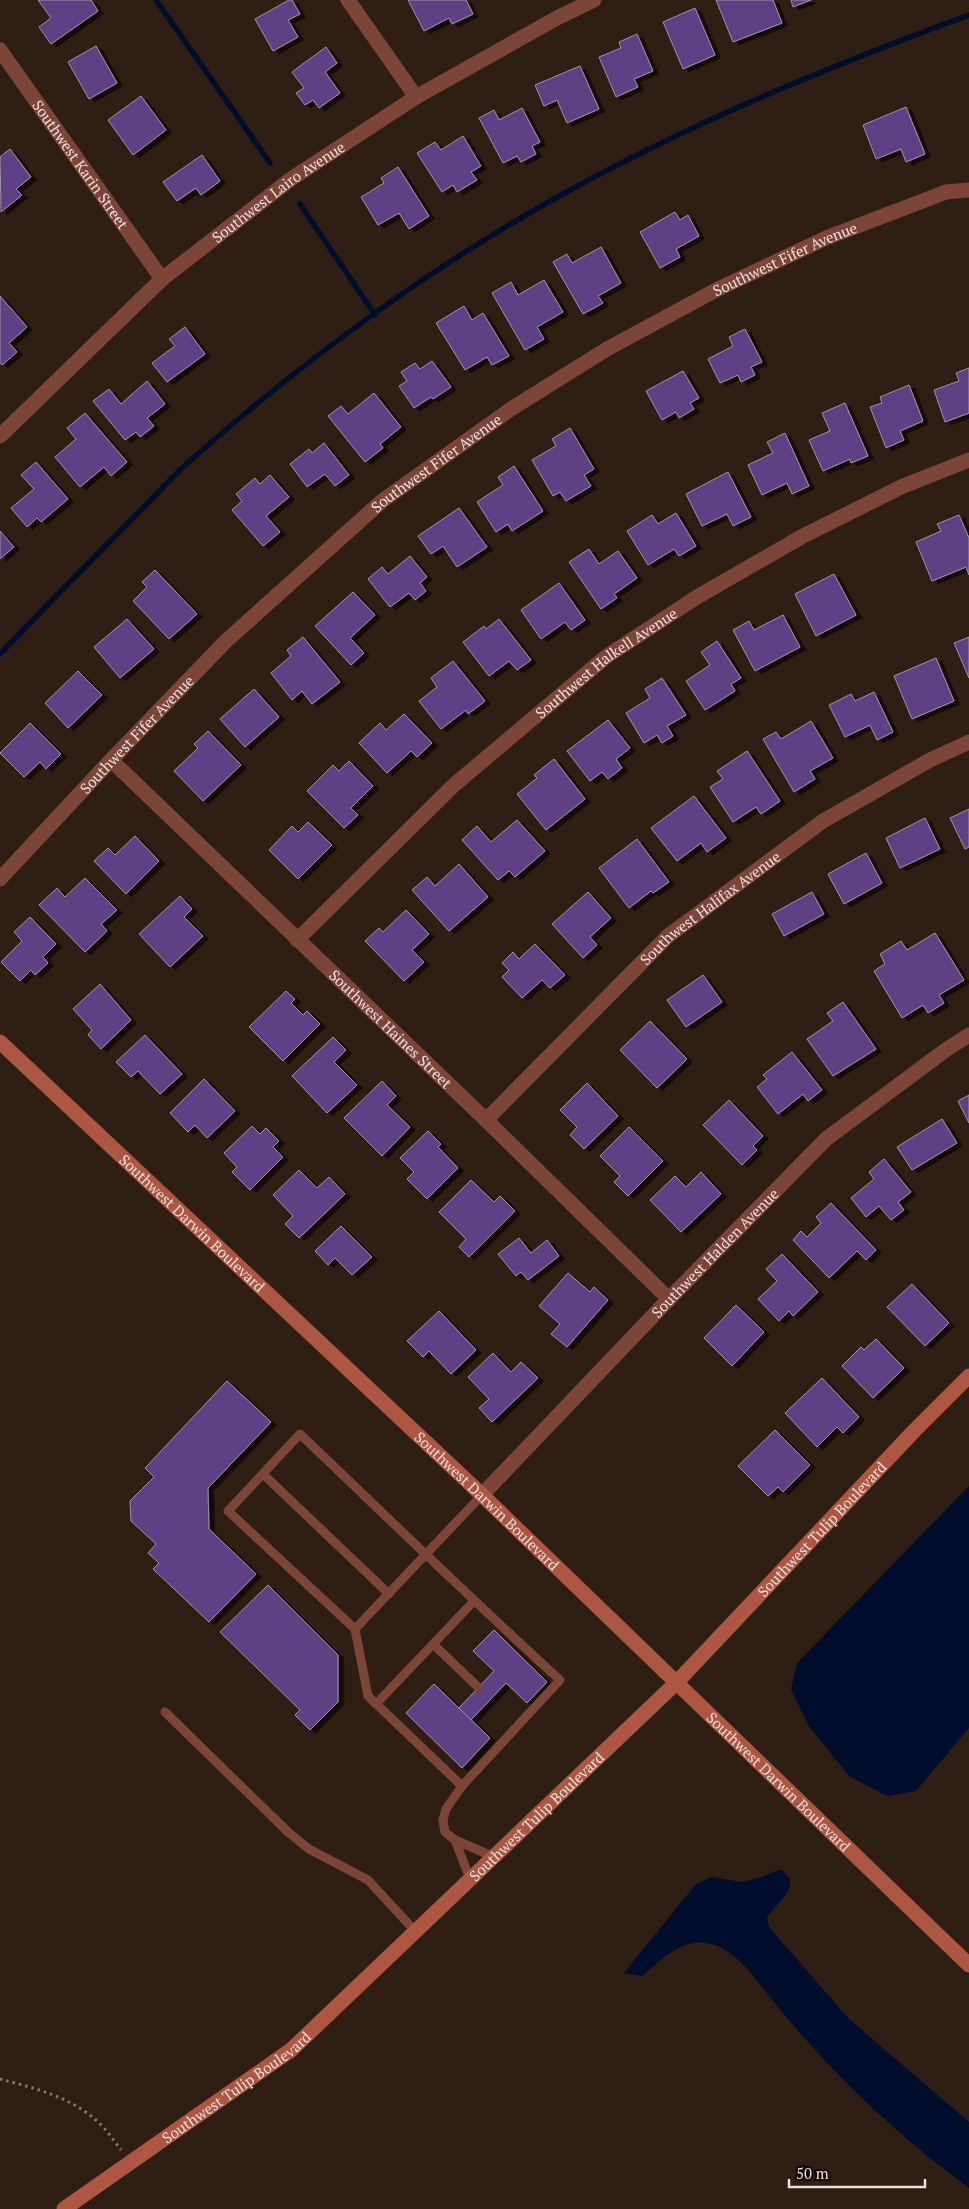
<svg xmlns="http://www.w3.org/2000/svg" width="969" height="2209" font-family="'PT Serif',serif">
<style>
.water{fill:#000d2c}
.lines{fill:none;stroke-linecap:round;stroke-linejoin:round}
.stream{stroke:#000d2c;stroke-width:5.5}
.building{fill:#5f3f84;stroke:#9d95a9;filter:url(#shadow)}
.path{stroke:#85776f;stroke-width:3;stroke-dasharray:2.5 4;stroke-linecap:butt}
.lane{stroke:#7c4538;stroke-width:9}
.street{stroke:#7c4538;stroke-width:15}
.secondary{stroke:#ad5642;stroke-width:15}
.labels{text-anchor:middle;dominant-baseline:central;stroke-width:5;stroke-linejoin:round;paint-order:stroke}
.street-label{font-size:15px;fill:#eee2dc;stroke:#110a06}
</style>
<defs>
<filter id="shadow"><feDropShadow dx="5.5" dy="3" stdDeviation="0" flood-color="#0009"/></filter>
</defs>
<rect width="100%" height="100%" fill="#2e1e14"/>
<g class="water">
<path d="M969,1486V1728L916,1791L887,1796L849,1776L808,1725L791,1689L797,1663Z"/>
<path d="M781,1869L790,1879V1887L784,1897L767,1917L769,1927L849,2019L969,2122V2188C893,2132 828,2070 769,1996C754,1977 736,1950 711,1944C683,1936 661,1960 642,1976L624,1973L696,1884L712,1877L742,1882L759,1878Z"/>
</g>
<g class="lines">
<g class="stream">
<path d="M156,0L270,163"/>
<path d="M300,204L375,315"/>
<path d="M0,654C46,606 93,558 140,511C160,491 178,470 199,453C306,359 430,268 554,199C686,125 827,67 969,15"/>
</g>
</g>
<g class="building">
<path d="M38,0H91L98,11L51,44L39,27L51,18Z"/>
<path d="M289,0H292L300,14L288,20L298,37L273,51L255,19Z"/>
<path d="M408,0H466L473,14L452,24L449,18L424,31Z"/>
<path d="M716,0H773L782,23L733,42Z"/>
<path d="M791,0H811L793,7Z"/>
<path d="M695,8L715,55L683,69L663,22Z"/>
<path d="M637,34L653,71L634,79L638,87L616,97L599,57L621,48L619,42Z"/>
<path d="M96,46L117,83L89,99L68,62Z"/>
<path d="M326,47L337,63L325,72L340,93L319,108L313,100L305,105L296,93L304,88L292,72Z"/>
<path d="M580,66L599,109L567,123L557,100L544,106L535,85Z"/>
<path d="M141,96L166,130L133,155L108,120Z"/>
<path d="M906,107L925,154L906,162L901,149L876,159L863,125Z"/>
<path d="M522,108L540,142L532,146L536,154L521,162L517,156L503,163L479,118L494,110L499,120Z"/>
<path d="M463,136L481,166L471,172L477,180L457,192L453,185L442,192L417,153L435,142L441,150Z"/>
<path d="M10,149L31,177L16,189L22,195L1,212L0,157Z"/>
<path d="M202,155L220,181L201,195L196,188L177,201L163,182Z"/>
<path d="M398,167L429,216L409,229L399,213L378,225L361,197L384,183L381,178Z"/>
<path d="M675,212L680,220L688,215L699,236L676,249L680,257L660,268L640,232Z"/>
<path d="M601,247L621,283L598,296L603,303L583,314L553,262L567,254L572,263Z"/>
<path d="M544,280L563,312L537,327L544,339L525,350L492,293L511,282L518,295Z"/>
<path d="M0,296L27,327L9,343L17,352L2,365L0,362Z"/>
<path d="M464,306L472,320L483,313L509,356L492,365L487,357L465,370L436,323Z"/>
<path d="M185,327L205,354L167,382L152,363L175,346L169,339Z"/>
<path d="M745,329L762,362L751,367L755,375L741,382L738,375L720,383L708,359L733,346L729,337Z"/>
<path d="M432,361L451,387L433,399L431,397L414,408L399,386L407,381L401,372L415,363L420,369Z"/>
<path d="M969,368V413L945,422L934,390L959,381L956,373Z"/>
<path d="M683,371L699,398L690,403L694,409L679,418L676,412L662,420L646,391Z"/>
<path d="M147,381L165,404L147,418L154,426L140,437L136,432L125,440L93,401L109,389L121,404Z"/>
<path d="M909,385L923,421L900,431L904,440L886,448L870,407L882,403L880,397Z"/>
<path d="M374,393L401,427L380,444L383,448L365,462L328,416L341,406L348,414Z"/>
<path d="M845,403L868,456L851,463L850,459L823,471L809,440L830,431L822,413Z"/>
<path d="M85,413L127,462L111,476L104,467L80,487L55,457L76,439L67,428Z"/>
<path d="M570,428L594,469L584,475L591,486L566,501L560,492L553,496L532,460L556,446L552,439Z"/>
<path d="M785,433L809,486L792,494L787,483L762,495L748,465L773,453L767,442Z"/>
<path d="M324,443L349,475L335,486L325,474L307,487L290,464L309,449L312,453Z"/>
<path d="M36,462L68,499L41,522L37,518L27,527L11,508L34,489L21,475Z"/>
<path d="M514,466L543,511L512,531L508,524L496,532L477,502L503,485L498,477Z"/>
<path d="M728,472L751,517L733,526L727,514L702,526L686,494Z"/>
<path d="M270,475L289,497L266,516L280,532L263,546L232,510L242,501L236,494L255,478L260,484Z"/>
<path d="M459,508L487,547L457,567L443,546L431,554L418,536Z"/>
<path d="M676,513L696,546L679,556L674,549L648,565L627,531L652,515L658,524Z"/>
<path d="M959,515L969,538V575L966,567L932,581L916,542L941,531L937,524Z"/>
<path d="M0,531L14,547L0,559Z"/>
<path d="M589,549L599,564L618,551L637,578L614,594L617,598L601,609L569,562Z"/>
<path d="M410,556L427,577L420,583L426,591L415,600L409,593L390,607L368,579L382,567L388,574Z"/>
<path d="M155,570L197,614L169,639L133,601L147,587L142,582Z"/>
<path d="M834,574L856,615L816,636L795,594Z"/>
<path d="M559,583L585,620L571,630L565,622L541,639L521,610Z"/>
<path d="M353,592L375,615L350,638L364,653L351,665L315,626Z"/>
<path d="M783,615L800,647L755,671L733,630L749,621L754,630Z"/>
<path d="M127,619L154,649L120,678L94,647Z"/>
<path d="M499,619L531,660L517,670L509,661L489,676L463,642L484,626L486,629Z"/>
<path d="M303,637L340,682L312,704L302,691L292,700L271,673L291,656L287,650Z"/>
<path d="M969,637V678L954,643Z"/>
<path d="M717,641L741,678L731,684L735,691L705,710L686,681L710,665L701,652Z"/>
<path d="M936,658L954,701L912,719L894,676Z"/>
<path d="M453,661L485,701L468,714L466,710L441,729L419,701L437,687L431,678Z"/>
<path d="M78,671L102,695L68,728L45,703Z"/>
<path d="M662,678L686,715L667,726L673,736L662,743L657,735L644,743L626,713L650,698L645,689Z"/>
<path d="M254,689L279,717L245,747L220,719Z"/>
<path d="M874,692L893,732L877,740L870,725L845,737L829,705L851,694L855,701Z"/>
<path d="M404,714L432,743L417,757L411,751L387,773L359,743L380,723L386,730Z"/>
<path d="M608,720L630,748L616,759L622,768L608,779L602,772L590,781L567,751Z"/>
<path d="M811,721L833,758L810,771L815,779L794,792L763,739L776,732L781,739Z"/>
<path d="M30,723L61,754L46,769L40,762L24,777L0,753Z"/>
<path d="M208,731L241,765L203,801L174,771L198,748L194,744Z"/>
<path d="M747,751L780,801L761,814L756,807L733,822L710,787L723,779L717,771Z"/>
<path d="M554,759L585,799L546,830L517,794L537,778L534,775Z"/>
<path d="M349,761L373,786L351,808L358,815L344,828L307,791L333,765L339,771Z"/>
<path d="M694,796L726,838L707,852L701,843L677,861L651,828Z"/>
<path d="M969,809V847L965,849L950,818Z"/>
<path d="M925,818L940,849L900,868L886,838Z"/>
<path d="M517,820L545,851L515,877L509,871L498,880L462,840L477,826L491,842Z"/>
<path d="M308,822L332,845L298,879L269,850L292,826L298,832Z"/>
<path d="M135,836L159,861L126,894L94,861L108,848L115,855Z"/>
<path d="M637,839L669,882L653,893L651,891L629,908L599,868Z"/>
<path d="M866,853L882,883L844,904L828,874Z"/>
<path d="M459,864L488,897L449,931L412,890L427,877L435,886Z"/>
<path d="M85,878L117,910L101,924L107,931L85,952L39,905L57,888L65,897Z"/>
<path d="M588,892L611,918L590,937L597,945L583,958L552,924Z"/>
<path d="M812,892L824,914L784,936L772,914Z"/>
<path d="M180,896L192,909L184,917L203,936L170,967L139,934Z"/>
<path d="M406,910L429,934L412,950L424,962L404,981L365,941L379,928L383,932Z"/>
<path d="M30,917L56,944L43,957L48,963L35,975L31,970L20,981L1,962L22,941L14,932Z"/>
<path d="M935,933L964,980L939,995L944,1003L928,1013L923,1005L902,1018L874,971L885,964L880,954L901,941L907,950Z"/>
<path d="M535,944L565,975L550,988L542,980L522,998L502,977L509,970L502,963L513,952L519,959Z"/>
<path d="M703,975L722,1002L686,1027L667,1000Z"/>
<path d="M100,984L131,1020L101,1049L88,1035L92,1030L73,1009Z"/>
<path d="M286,991L295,999L291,1003L303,1015L307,1011L320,1024L283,1061L249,1027Z"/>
<path d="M843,1002L876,1049L833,1076L807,1039L833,1021L827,1013Z"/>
<path d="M650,1021L687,1059L657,1088L620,1050Z"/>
<path d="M145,1035L182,1074L160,1094L138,1071L131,1077L116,1062Z"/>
<path d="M333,1037L346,1050L334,1062L357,1085L327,1113L292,1076Z"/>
<path d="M792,1052L822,1090L808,1101L803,1094L778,1114L757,1087L767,1079L763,1075Z"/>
<path d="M204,1079L235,1111L207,1138L195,1125L188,1132L170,1113Z"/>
<path d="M382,1081L396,1096L387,1105L410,1127L382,1156L344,1118Z"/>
<path d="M587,1083L618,1116L584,1149L570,1135L577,1127L560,1110Z"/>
<path d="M969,1095V1123L958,1101Z"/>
<path d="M729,1100L763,1136L753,1146L757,1150L742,1165L703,1125Z"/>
<path d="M942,1119L957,1143L912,1170L897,1147Z"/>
<path d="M252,1126L260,1134L266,1128L279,1141L273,1147L283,1157L250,1190L232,1172L237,1167L224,1153Z"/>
<path d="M629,1127L663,1161L628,1196L614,1182L620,1176L600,1156Z"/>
<path d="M428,1131L441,1144L438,1147L458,1168L427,1199L407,1179L414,1172L400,1158Z"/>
<path d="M884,1159L911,1192L898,1202L904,1210L891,1220L879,1206L866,1217L851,1198L874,1179L869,1172Z"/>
<path d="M299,1170L317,1188L329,1177L345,1194L299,1238L285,1224L293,1216L273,1195Z"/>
<path d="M701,1172L721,1194L681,1232L650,1200L675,1176L686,1187Z"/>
<path d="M471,1180L494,1202L500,1196L515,1211L469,1257L459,1247L466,1239L439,1212Z"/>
<path d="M831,1203L876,1250L866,1260L857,1251L829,1278L793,1240L801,1231L807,1237L821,1223L816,1217Z"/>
<path d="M341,1226L372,1257L352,1275L335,1258L328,1265L315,1251Z"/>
<path d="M519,1238L531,1253L547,1240L559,1256L528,1280L521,1272L516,1276L498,1254Z"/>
<path d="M782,1254L818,1292L793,1316L789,1311L779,1321L758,1299L777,1281L766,1269Z"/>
<path d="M568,1273L590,1292L594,1287L608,1300L567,1347L551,1334L560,1324L539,1306Z"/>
<path d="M912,1284L949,1323L925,1346L887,1307Z"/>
<path d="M736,1305L764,1332L732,1366L704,1338Z"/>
<path d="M439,1311L476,1350L451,1374L429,1351L423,1357L407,1341Z"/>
<path d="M876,1339L904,1368L873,1398L842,1366L861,1347L864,1350Z"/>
<path d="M493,1353L511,1372L521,1362L538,1378L492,1422L479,1408L489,1399L468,1377Z"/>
<path d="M822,1378L859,1417L843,1433L837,1427L817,1447L785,1413Z"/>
<path d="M227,1381L271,1422L208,1488L209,1529L256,1574L209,1622L153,1569L159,1563L148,1553L156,1544L131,1521L130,1501L154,1477L145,1468Z"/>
<path d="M775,1430L810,1465L783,1492L778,1487L768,1496L738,1466Z"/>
<path d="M268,1585L338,1655V1702L310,1730L295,1715L300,1710L220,1632Z"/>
<path d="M494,1630L547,1682L527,1703L506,1683L471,1720L459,1708L494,1671L473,1651Z"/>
<path d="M434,1684L490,1738L462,1768L406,1713Z"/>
</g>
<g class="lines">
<path class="path" d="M0,2079C34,2088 72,2097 99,2123C107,2130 114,2141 121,2150"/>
<g class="lane">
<path d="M263,1474L389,1594"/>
<path d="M482,1495L355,1629L228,1511L300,1434C387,1517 472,1600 560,1680L462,1786L446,1809L443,1820L445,1832L455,1840L494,1857"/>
<path d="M355,1629L368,1696L462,1786"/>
<path d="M433,1644L478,1687"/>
<path d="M376,1704L474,1601"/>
<path d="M165,1712L288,1832L309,1849L368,1880L415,1931"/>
<path d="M455,1840L470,1879"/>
</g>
<g class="street">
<path d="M348,0L416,97"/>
<path id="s1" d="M0,50L162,279"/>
<path id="s2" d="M0,436L162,279L291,179L416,97L557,18L594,0"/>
<path id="s3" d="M111,760L486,1120L669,1299"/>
<path id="s4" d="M0,879L111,760L226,641L382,501L511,409L607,349L716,290L826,238L946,192L969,190"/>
<path id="s5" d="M297,940L454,785L607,656L697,597L803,536L901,487L969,460"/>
<path id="s6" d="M486,1120L668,936L823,821L930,760L969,742"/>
<path id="s7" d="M482,1495L669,1299L826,1139L947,1049L969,1035"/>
</g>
<g class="secondary">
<path id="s8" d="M0,1042L482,1495L969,1965"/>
<path id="s9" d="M64,2209L291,2050L676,1683L914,1431L969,1376"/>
</g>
</g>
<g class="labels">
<g class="street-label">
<text stroke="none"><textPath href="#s1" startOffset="140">Southwest Karin Street</textPath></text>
<text stroke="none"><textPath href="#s2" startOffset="371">Southwest Lairo Avenue</textPath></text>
<text stroke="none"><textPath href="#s4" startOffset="1009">Southwest Fifer Avenue</textPath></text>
<text stroke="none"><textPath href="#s4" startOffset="604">Southwest Fifer Avenue</textPath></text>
<text stroke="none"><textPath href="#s5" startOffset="416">Southwest Halkell Avenue</textPath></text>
<text stroke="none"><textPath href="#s4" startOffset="199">Southwest Fifer Avenue</textPath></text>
<text stroke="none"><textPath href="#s6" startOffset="309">Southwest Halifax Avenue</textPath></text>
<text stroke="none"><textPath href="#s3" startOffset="388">Southwest Haines Street</textPath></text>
<text stroke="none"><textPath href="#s8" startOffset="264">Southwest Darwin Boulevard</textPath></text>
<text stroke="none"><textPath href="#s7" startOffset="336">Southwest Halden Avenue</textPath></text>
<text stroke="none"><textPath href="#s8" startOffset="669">Southwest Darwin Boulevard</textPath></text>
<text stroke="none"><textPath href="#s9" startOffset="1021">Southwest Tulip Boulevard</textPath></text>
<text stroke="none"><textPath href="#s8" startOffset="1074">Southwest Darwin Boulevard</textPath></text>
<text stroke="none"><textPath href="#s9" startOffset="616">Southwest Tulip Boulevard</textPath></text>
<text stroke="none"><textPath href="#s9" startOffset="211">Southwest Tulip Boulevard</textPath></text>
</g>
</g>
<path d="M789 2179v8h136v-8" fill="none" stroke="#eee2dc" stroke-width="2.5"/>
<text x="796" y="2179" font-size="15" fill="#eee2dc" stroke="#110a06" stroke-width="4" paint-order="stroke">50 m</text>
</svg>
